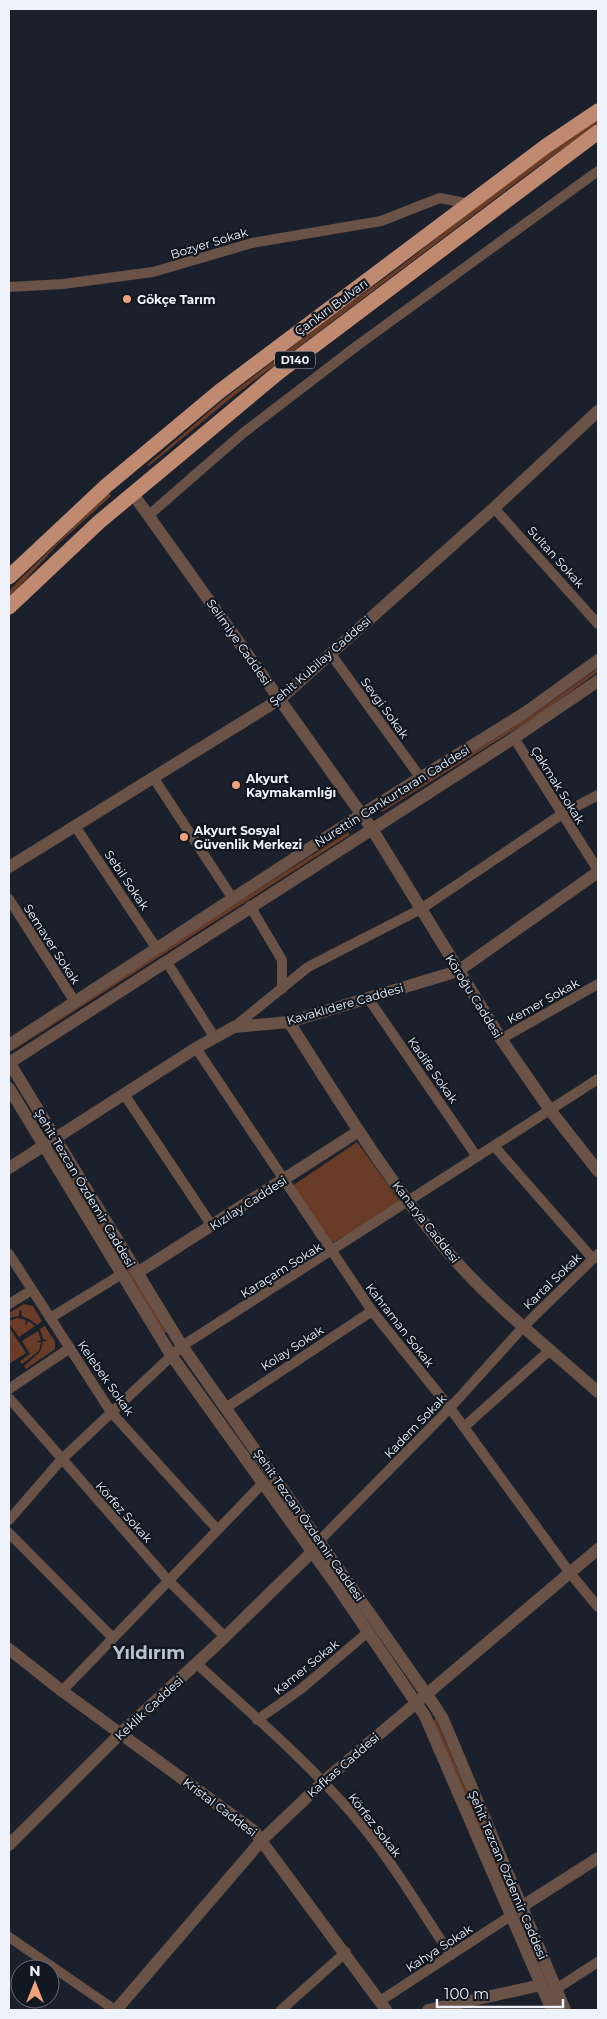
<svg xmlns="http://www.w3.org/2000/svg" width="607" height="2019" font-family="Montserrat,sans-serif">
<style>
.green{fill:#683c26}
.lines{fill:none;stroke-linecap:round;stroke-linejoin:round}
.minor{stroke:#6a5246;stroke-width:10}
.tertiary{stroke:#6a5246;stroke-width:12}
.trunk{stroke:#c08a70;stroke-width:15}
.poi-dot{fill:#f1a27b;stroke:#121822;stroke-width:2}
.labels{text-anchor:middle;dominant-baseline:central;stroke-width:4.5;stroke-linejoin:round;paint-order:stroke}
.shield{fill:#121822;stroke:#acb1ba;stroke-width:1}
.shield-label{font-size:11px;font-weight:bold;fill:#eef3fb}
.street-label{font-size:12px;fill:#eef3fb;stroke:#121822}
.poi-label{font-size:12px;font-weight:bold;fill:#eef3fb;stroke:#121822;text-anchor:start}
.district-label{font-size:18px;font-weight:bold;fill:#b9c2d1;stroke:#121822}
</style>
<rect width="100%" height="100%" fill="#1b212c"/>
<g class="green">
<path d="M598,118V124L536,168L231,398L149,466L147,465L224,399L323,323L402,265L528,167Z"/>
<path d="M109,493L111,496L58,544L9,598V591L20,579Z"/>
<path d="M598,668V672L538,715L382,812L381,809L534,714Z"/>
<path d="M348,832L350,835L12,1051L11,1047Z"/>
<path d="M357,1142L401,1203L330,1244L292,1186Z"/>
<path d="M56,1149L167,1332L164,1333L53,1150Z"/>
<path d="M24,1304L33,1306L42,1321L37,1325L29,1319L22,1316L21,1310L19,1311V1316L9,1318V1313Z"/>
<path d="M18,1318L26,1320L25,1326L29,1321L35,1326L19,1337L9,1324V1321Z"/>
<path d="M45,1326L55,1342V1349L26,1369L24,1366L40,1352L43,1341H48L43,1339L40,1329Z"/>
<path d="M9,1327L26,1353L9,1364Z"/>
<path d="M38,1331L41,1340L36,1342H41L39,1351L22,1364L20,1361L30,1354L22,1341Z"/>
<path d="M436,1719L560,2010H557L433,1720Z"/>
</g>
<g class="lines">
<g class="minor">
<path d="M9,287L63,284L153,272L252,243L381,221L440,198L470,204"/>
<path d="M494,508L598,624"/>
<path d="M149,515L242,434L358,345L598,171"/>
<path d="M330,653L420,777"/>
<path d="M514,738L598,870"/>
<path d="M153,777L233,899"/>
<path d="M75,826L157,949"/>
<path d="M9,899L75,1002"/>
<path d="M250,906L282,960V989"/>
<path d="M166,961L215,1038"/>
<path d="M368,998L477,1157"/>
<path d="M234,1027L308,967L421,909L562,814L598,795"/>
<path d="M501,1039L598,984"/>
<path d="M196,1048L372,1311L450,1408L570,1573L598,1607"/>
<path d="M124,1094L212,1226"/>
<path d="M494,1146L593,1259"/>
<path d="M9,1254L111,1412L217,1529"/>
<path d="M9,1304L32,1290"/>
<path d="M50,1318L122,1274"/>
<path d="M9,1389L70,1348"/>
<path d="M9,1398L167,1579L225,1637"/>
<path d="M227,1407L372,1311"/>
<path d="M464,1427L550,1350"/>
<path d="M9,1520L61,1460L182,1346L598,1079"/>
<path d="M9,1533L113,1638"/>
<path d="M320,1540L450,1408L524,1326L598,1254"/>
<path d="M197,1664C253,1715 312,1765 360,1823C394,1864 421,1911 451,1955"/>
<path d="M62,1691L263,1483"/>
<path d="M257,1720L301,1689L368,1632"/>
<path d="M9,1937L115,2010"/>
<path d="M556,1989L598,1962"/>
<path d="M380,2001L512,1915"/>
<path d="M281,2010L346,1952"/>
</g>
<g class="tertiary">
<path d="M133,494L372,829L501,1039L550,1110L598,1171"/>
<path d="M9,867L280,699L494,508L598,411"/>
<path d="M289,1022C340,1102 391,1186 453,1258C496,1307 550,1349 598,1392"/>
<path d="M9,1045L362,814L526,712L598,660"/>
<path d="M9,1062L182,1346L434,1705L443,1719L565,2010"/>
<path d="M9,1063L514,738L598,681"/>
<path d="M9,1088L171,1355L334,1582L425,1716L552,2010"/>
<path d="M9,1168L196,1048L234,1027L289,1022L458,971L598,872"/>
<path d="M137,1273L359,1131"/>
<path d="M9,1649L62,1691L254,1831L386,2010"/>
<path d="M9,1845L121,1733L225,1637L312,1552"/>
<path d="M521,1907L598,1858"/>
<path d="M116,2010L262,1840L324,1781L598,1549"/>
<path d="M428,2010L541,1985"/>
</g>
<g class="trunk">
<path d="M9,577L106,486L220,391L546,146L598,111"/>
<path d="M9,607L99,522L279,372L598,132"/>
</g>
</g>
<g class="poi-dot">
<circle cx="127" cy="299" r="5"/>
<circle cx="236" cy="785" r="5"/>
<circle cx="184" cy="837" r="5"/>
</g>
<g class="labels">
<rect class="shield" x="275" y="351.5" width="40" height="17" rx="4"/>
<g class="shield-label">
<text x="295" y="360">D140</text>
</g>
<g class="street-label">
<text transform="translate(209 243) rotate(-17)">Bozyer Sokak</text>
<text transform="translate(331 307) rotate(-36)">Çankırı Bulvarı</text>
<text transform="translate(556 557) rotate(48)">Sultan Sokak</text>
<text transform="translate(239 642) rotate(55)">Selimiye Caddesi</text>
<text transform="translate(320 661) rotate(-41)">Şehit Kubilay Caddesi</text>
<text transform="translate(385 708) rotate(54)">Sevgi Sokak</text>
<text transform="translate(558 785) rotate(58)">Çakmak Sokak</text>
<text transform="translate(392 796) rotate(-32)">Nurettin Cankurtaran Caddesi</text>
<text transform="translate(127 880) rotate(56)">Sebil Sokak</text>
<text transform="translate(52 944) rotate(57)">Semaver Sokak</text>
<text transform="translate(474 996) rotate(58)">Köroğu Caddesi</text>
<text transform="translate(543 1001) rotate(-29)">Kemer Sokak</text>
<text transform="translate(345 1004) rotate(-16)">Kavaklıdere Caddesi</text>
<text transform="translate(433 1070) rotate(55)">Kadife Sokak</text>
<text transform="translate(85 1188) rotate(59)">Şehit Tezcan Özdemir Caddesi</text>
<text transform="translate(248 1203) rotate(-33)">Kızılay Caddesi</text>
<text transform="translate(426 1222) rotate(52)">Kanarya Caddesi</text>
<text transform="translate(281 1270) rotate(-32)">Karaçam Sokak</text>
<text transform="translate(552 1281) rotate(-44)">Kartal Sokak</text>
<text transform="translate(400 1325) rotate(52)">Kahraman Sokak</text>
<text transform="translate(292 1348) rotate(-33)">Kolay Sokak</text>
<text transform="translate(106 1378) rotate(55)">Kelebek Sokak</text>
<text transform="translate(415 1426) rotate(-46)">Kadem Sokak</text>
<text transform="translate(124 1512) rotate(48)">Körfez Sokak</text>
<text transform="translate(309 1525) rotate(55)">Şehit Tezcan Özdemir Caddesi</text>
<text transform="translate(306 1667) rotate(-39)">Kamer Sokak</text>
<text transform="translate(149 1708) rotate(-43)">Keklik Caddesi</text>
<text transform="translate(343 1765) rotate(-41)">Kafkas Caddesi</text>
<text transform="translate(220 1807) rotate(37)">Kristal Caddesi</text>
<text transform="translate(375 1825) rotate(52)">Körfez Sokak</text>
<text transform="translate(508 1875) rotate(67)">Şehit Tezcan Özdemir Caddesi</text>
<text transform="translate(439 1948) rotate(-33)">Kahya Sokak</text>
</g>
<g class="poi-label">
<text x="137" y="299">Gökçe Tarım</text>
<text x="246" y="778">Akyurt<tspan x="246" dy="14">Kaymakamlığı</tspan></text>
<text x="194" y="830">Akyurt Sosyal<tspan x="194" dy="14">Güvenlik Merkezi</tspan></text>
</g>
<g class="district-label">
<text x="149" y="1653">Yıldırım</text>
</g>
</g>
<rect width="607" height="2019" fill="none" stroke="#eef3fb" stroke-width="20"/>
<g transform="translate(35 1984)"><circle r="24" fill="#121822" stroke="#6a7079"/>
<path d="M0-4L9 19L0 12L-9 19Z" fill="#f1a27b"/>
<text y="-8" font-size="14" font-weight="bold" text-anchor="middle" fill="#eef3fb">N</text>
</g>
<path d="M437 1999v8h126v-8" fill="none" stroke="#eef3fb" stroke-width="2.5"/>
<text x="444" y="1999" font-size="15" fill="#eef3fb" stroke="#121822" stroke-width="4" paint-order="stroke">100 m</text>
</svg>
